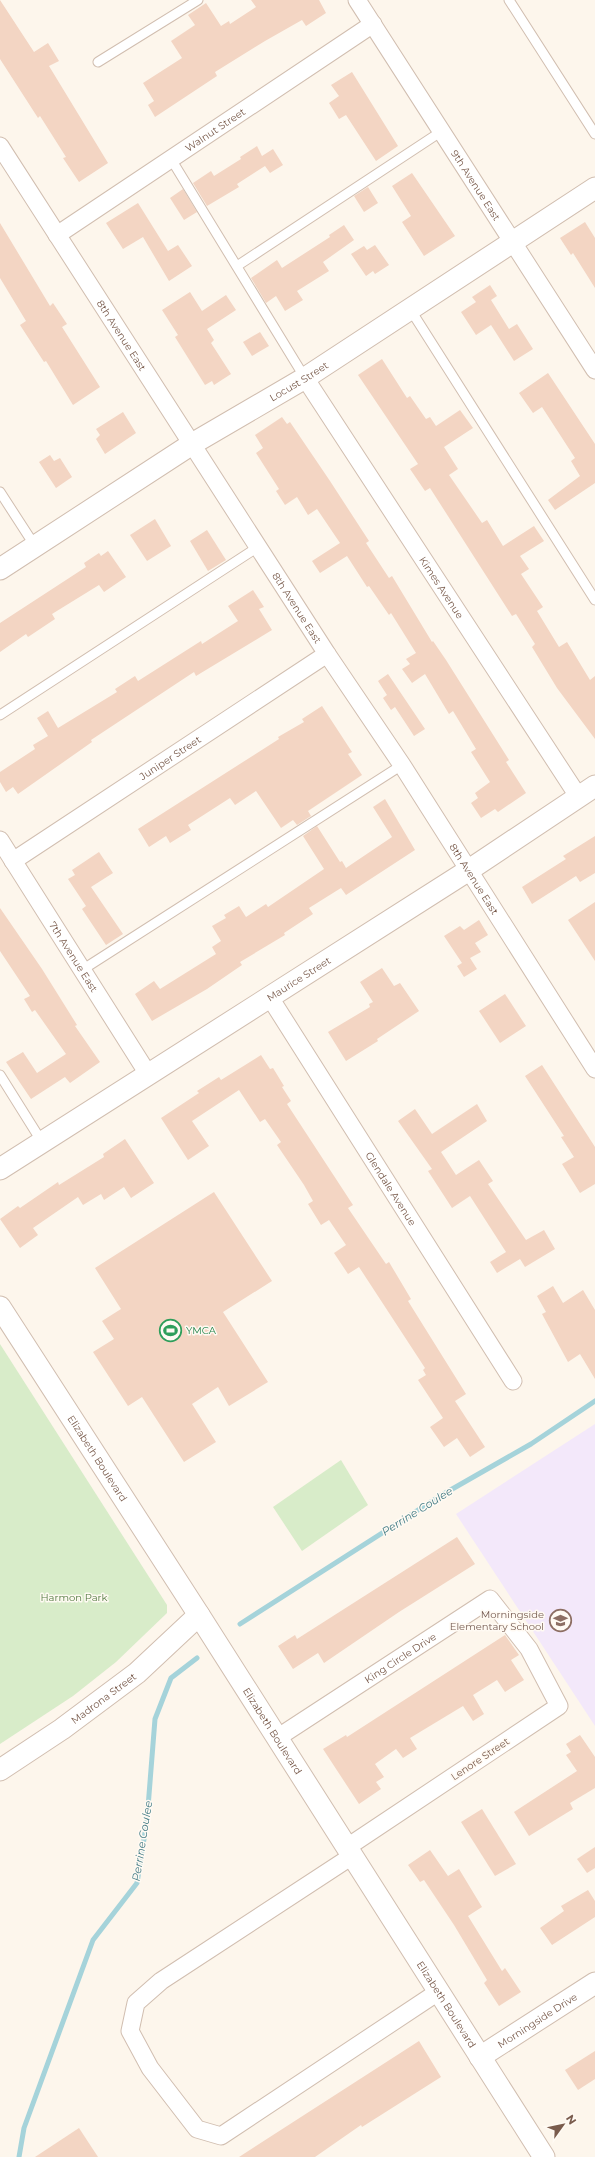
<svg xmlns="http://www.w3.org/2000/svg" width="595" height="2157" font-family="Montserrat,sans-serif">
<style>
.education{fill:#f3e8fa}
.green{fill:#d8ecc9}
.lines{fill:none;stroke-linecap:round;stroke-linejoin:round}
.stream{stroke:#a5d3da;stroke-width:5}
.building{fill:#f3d5c3}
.service-casing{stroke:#d1beb0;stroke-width:11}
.minor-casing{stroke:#d1beb0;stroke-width:19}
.tertiary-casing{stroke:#d1beb0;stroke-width:23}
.service{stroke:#fff;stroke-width:9}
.minor{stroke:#fff;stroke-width:17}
.tertiary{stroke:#fff;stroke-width:21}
.labels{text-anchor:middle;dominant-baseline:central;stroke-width:3;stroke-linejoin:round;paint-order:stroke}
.street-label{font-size:10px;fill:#7a5c4d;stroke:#fffaf3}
.leisure-label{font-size:10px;fill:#27864d;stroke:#fffaf3;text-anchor:start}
.park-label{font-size:10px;fill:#537a41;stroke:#fffaf3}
.education-label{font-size:10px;fill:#785e54;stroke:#fffaf3;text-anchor:end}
.water-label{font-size:11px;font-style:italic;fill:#437c86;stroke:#fffaf3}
</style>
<rect width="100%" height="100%" fill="#fdf6ec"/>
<path class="education" d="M595,1424V1726L456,1514Z"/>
<g class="green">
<path d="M0,1344L167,1605V1613L116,1662L73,1696L0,1744Z"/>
<path d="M341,1460L368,1505L302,1551L273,1507Z"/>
</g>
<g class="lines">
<g class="stream">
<path d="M240,1624L440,1496L531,1444L595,1401"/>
<path d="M19,2157L24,2128L93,1940L137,1883L147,1820L155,1719L171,1678L197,1658"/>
</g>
</g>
<g class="building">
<path d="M0,0L34,52L48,43L59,61L49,66L108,163L79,182L63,158L66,157L40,116L38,118L0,59Z"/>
<path d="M251,0H319L326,13L306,26L302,20L265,41L215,72L217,76L155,117L148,105L154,101L143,83L182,58L171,41L195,25L188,15L206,3L221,26L229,21L230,24L256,7Z"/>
<path d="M352,72L398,146L376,161L346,115L339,119L329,103L339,96L331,85Z"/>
<path d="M257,146L262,156L273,149L283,165L270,173L265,166L237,184L239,187L207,206L193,183L211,171L214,176L241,159L240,157Z"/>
<path d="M412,173L455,236L424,256L402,222L411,216L392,186Z"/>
<path d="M368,187L378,203L364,212L354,196Z"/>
<path d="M183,189L197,212L184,220L170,198Z"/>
<path d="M138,203L168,251L178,245L192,266L169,281L143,237L123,249L106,223Z"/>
<path d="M585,222L595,238V288L573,253L571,255L560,238Z"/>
<path d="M0,223L50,306L53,303L67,324L62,327L100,387L73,405L46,361L44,362L20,325L26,321L0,278Z"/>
<path d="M344,225L354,240L323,262L329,271L297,291L303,300L285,311L276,296L266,303L251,278L277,260L282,268L330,237L329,235Z"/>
<path d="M375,245L389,265L375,274L373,271L366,276L351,254L364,246L367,250Z"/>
<path d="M490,285L497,296L491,300L509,329L517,324L533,349L514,361L491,325L476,335L461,312L476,302L472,297Z"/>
<path d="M190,292L202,311L226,295L236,310L207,329L214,340L211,343L231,374L214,385L212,381L205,385L175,337L178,335L162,310Z"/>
<path d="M260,332L269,346L252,356L243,342Z"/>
<path d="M382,359L407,398L410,396L426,419L430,417L436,426L460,410L473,428L444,447L458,469L449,475L482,523L487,520L503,546L534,526L544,541L520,556L529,569L521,574L543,607L537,611L559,647L567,642L590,680L595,676V739L557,688L532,647L535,644L516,614L512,616L430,488L425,491L410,469L418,464L358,375Z"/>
<path d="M548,373L595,444V483L555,510L548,500L580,476L571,461L575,458L542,407L533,413L519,393Z"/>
<path d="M123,412L136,433L105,454L96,439L100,435L96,429Z"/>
<path d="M282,417L287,424L290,422L330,481L369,541L366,543L389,578L392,576L432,642L433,641L446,660L509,760L506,762L526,793L498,812L495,809L481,818L471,803L478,798L475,793L490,782L471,752L476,749L453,711L449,714L425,674L412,683L402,669L410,664L406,659L416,653L391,613L389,615L369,586L367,587L347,556L320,573L312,561L340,543L317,509L308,515L297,497L285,505L276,491L279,489L256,453L263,448L255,435Z"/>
<path d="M50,455L54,461L60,458L72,477L56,488L39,462Z"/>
<path d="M155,519L171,546L147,561L130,535Z"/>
<path d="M207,530L226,560L208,571L190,541Z"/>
<path d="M108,551L126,577L104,592L99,585L52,614L55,619L28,637L26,634L0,652V623L86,567L84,563L99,553L101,556Z"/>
<path d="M253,590L264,607L259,609L272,630L196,676L194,672L91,740L92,742L18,794L13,787L6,792L0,782V772L35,749L33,745L48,736L37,718L48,711L58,728L117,692L115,689L135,676L138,681L201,641L202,644L238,621L228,606Z"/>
<path d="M388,674L425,729L414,736L395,707L391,710L383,698L387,695L378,681Z"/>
<path d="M322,706L352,752L348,754L362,775L308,811L311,816L297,825L293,820L281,828L256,791L235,805L230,798L188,825L191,830L170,843L166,836L149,847L138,829L279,739L278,737L304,722L302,719Z"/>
<path d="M385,799L415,850L346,895L341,888L309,908L313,914L284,933L285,935L240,962L242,965L207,989L152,1021L135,994L154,981L160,989L216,954L212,947L221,941L212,926L226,918L224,915L239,906L246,917L266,904L268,907L324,869L303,836L317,826L340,862L342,861L346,868L392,837L373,807Z"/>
<path d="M595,836V873L580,882L576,876L532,904L522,887L566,859L563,856Z"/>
<path d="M99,852L113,873L91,887L123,934L106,945L82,909L86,906L68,879L75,875L72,870Z"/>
<path d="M595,902V961L568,920Z"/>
<path d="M0,908L42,969L77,1025L75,1026L100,1062L70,1083L65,1077L31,1099L6,1062L23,1052L37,1073L66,1054L35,1010L32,1012L24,999L30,996L0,951Z"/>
<path d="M479,920L488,935L475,943L481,952L470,958L477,969L464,977L457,966L462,963L444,936L460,926L464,930Z"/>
<path d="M382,968L394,986L400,983L419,1011L377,1039L378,1041L346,1061L328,1032L370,1007L369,1004L373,1002L360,982Z"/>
<path d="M505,994L526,1026L500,1043L479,1011Z"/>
<path d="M261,1055L270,1069L273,1068L284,1086L282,1087L291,1101L287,1104L353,1205L348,1208L386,1264L389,1262L411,1299L408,1301L466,1394L455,1401L485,1447L470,1457L457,1438L444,1447L430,1427L443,1418L418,1380L426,1375L423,1370L425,1368L359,1267L348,1274L334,1253L346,1245L329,1220L321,1225L308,1204L313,1201L304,1185L277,1145L281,1142L265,1119L260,1122L239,1090L192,1121L209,1146L188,1160L161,1118L199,1093L197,1091L219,1077L221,1080Z"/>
<path d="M542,1065L595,1147V1184L580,1193L562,1164L574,1157L561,1137L564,1136L525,1076Z"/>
<path d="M477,1104L487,1121L441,1152L456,1175L479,1160L493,1181L488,1184L526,1240L544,1230L555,1249L525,1267L520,1259L497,1273L490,1262L506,1252L470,1196L452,1208L428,1171L432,1169L398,1121L415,1109L432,1134Z"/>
<path d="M125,1139L154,1183L131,1198L124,1187L104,1200L101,1194L83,1205L78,1197L33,1228L38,1235L20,1248L0,1219L18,1206L20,1208L58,1182L59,1185L104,1157L103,1154Z"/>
<path d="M214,1192L272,1281L223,1312L268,1382L229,1406L218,1387L192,1404L216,1442L184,1462L142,1397L128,1406L93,1352L114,1339L102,1321L121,1309L95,1268Z"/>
<path d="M553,1286L563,1303L583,1290L595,1310V1379L580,1354L568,1362L542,1314L546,1312L537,1296Z"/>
<path d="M457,1537L475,1564L399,1612L324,1663L318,1653L293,1669L278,1646L295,1635L297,1639Z"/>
<path d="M505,1635L519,1655L511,1660L524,1680L505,1692L497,1680L473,1695L484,1714L473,1721L463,1706L410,1738L417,1749L403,1758L396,1749L375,1764L384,1777L376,1782L381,1789L359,1804L323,1749L346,1735L347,1737Z"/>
<path d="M580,1735L595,1757V1788L570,1803L573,1809L529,1836L514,1812L577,1771L566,1755L571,1752L566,1744Z"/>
<path d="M482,1809L516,1864L495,1876L461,1822Z"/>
<path d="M595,1847V1868L587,1873L577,1859Z"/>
<path d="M430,1850L448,1876L459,1869L482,1907L468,1916L502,1971L505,1968L521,1992L499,2006L484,1983L487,1980L454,1925L424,1880L420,1882L408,1865Z"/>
<path d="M588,1890L595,1901V1917L552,1945L540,1928L564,1911L561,1906Z"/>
<path d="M419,2041L441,2077L362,2127L361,2125L315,2157H239Z"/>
<path d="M595,2051V2079L578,2090L565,2070Z"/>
<path d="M79,2128L98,2157H35Z"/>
</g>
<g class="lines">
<defs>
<g id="service">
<path d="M509,0L595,134"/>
<path d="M98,62L198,0"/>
<path d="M171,159L305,378"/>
<path d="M237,266L442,131"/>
<path d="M410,309L595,600"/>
<path d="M0,492L35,546"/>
<path d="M0,715L258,547"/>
<path d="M82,970L402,765"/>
<path d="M0,1075L42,1142"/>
</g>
<g id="minor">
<path id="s1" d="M357,0L595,370"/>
<path id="s2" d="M0,146L327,654L402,765L595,1069"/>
<path id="s3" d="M57,235L373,24"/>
<path id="s4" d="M305,378L578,796"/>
<path id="s5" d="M0,840L148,1074"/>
<path id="s6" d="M13,861L327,654"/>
<path id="s7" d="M269,996L513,1381"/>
<path id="s8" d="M277,1738L490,1599L529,1649L559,1706L346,1848"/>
<path d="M352,1856L161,1981L136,2003L130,2031L150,2068L197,2129L221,2136L438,1992"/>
</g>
<g id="tertiary">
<path id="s9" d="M0,569L192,444L305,378L595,188"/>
<path id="s10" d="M0,1169L469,870L595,786"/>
<path id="s11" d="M0,1307L199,1615L544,2157"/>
<path id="s12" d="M0,1770L62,1729L137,1673L199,1615"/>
<path id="s13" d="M480,2057L595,1983"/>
</g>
</defs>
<use href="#service" class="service-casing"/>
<use href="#minor" class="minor-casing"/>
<use href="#tertiary" class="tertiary-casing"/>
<use href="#service" class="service"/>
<use href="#minor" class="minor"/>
<use href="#tertiary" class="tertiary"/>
</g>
<defs>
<symbol id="stadium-ring" viewBox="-11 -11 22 22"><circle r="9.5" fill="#fffaf3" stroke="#2e9e5b" stroke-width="1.5"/><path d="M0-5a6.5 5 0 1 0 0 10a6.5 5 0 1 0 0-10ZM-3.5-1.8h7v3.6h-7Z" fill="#2e9e5b"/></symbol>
<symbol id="school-ring" viewBox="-11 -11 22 22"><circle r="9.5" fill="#fffaf3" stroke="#8d6e63" stroke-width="1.5"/><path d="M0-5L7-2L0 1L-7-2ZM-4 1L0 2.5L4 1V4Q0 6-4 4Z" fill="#8d6e63"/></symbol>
</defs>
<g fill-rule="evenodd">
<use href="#stadium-ring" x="158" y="1318" width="25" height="25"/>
<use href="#school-ring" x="548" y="1608" width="25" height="25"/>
</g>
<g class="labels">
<g class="street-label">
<text stroke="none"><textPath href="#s3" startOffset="190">Walnut Street</textPath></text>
<text stroke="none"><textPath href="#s1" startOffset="220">9th Avenue East</textPath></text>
<text stroke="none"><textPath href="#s2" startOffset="225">8th Avenue East</textPath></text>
<text stroke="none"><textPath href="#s9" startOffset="353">Locust Street</textPath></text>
<text stroke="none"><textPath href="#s4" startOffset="250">Kimes Avenue</textPath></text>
<text stroke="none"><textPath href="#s2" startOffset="549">8th Avenue East</textPath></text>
<text stroke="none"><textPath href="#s6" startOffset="188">Juniper Street</textPath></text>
<text stroke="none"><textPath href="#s2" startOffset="873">8th Avenue East</textPath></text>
<text stroke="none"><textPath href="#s5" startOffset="138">7th Avenue East</textPath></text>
<text stroke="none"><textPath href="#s10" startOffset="354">Maurice Street</textPath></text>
<text stroke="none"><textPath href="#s7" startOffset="228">Glendale Avenue</textPath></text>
<text stroke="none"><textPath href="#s11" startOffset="180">Elizabeth Boulevard</textPath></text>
<text stroke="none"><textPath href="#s8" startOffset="147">King Circle Drive</textPath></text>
<text stroke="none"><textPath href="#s12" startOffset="126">Madrona Street</textPath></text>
<text stroke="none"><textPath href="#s11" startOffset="504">Elizabeth Boulevard</textPath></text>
<text transform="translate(480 1759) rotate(-34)">Lenore Street</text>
<text stroke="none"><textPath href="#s11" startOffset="828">Elizabeth Boulevard</textPath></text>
<text stroke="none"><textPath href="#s13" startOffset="68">Morningside Drive</textPath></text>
</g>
<g class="leisure-label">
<text x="186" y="1330">YMCA</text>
</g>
<g class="park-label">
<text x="74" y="1597">Harmon Park</text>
</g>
<g class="education-label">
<text x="544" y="1614">Morningside<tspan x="544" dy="12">Elementary School</tspan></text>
</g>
<g class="water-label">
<text transform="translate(417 1511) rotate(-32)">Perrine Coulee</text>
<text transform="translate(142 1841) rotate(-81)">Perrine Coulee</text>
</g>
</g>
<g transform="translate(563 2125) rotate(57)" stroke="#fffaf3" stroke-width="3" paint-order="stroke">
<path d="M0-3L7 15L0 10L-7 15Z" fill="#7a5c4d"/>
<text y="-6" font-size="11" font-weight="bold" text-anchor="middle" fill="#7a5c4d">N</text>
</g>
</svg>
